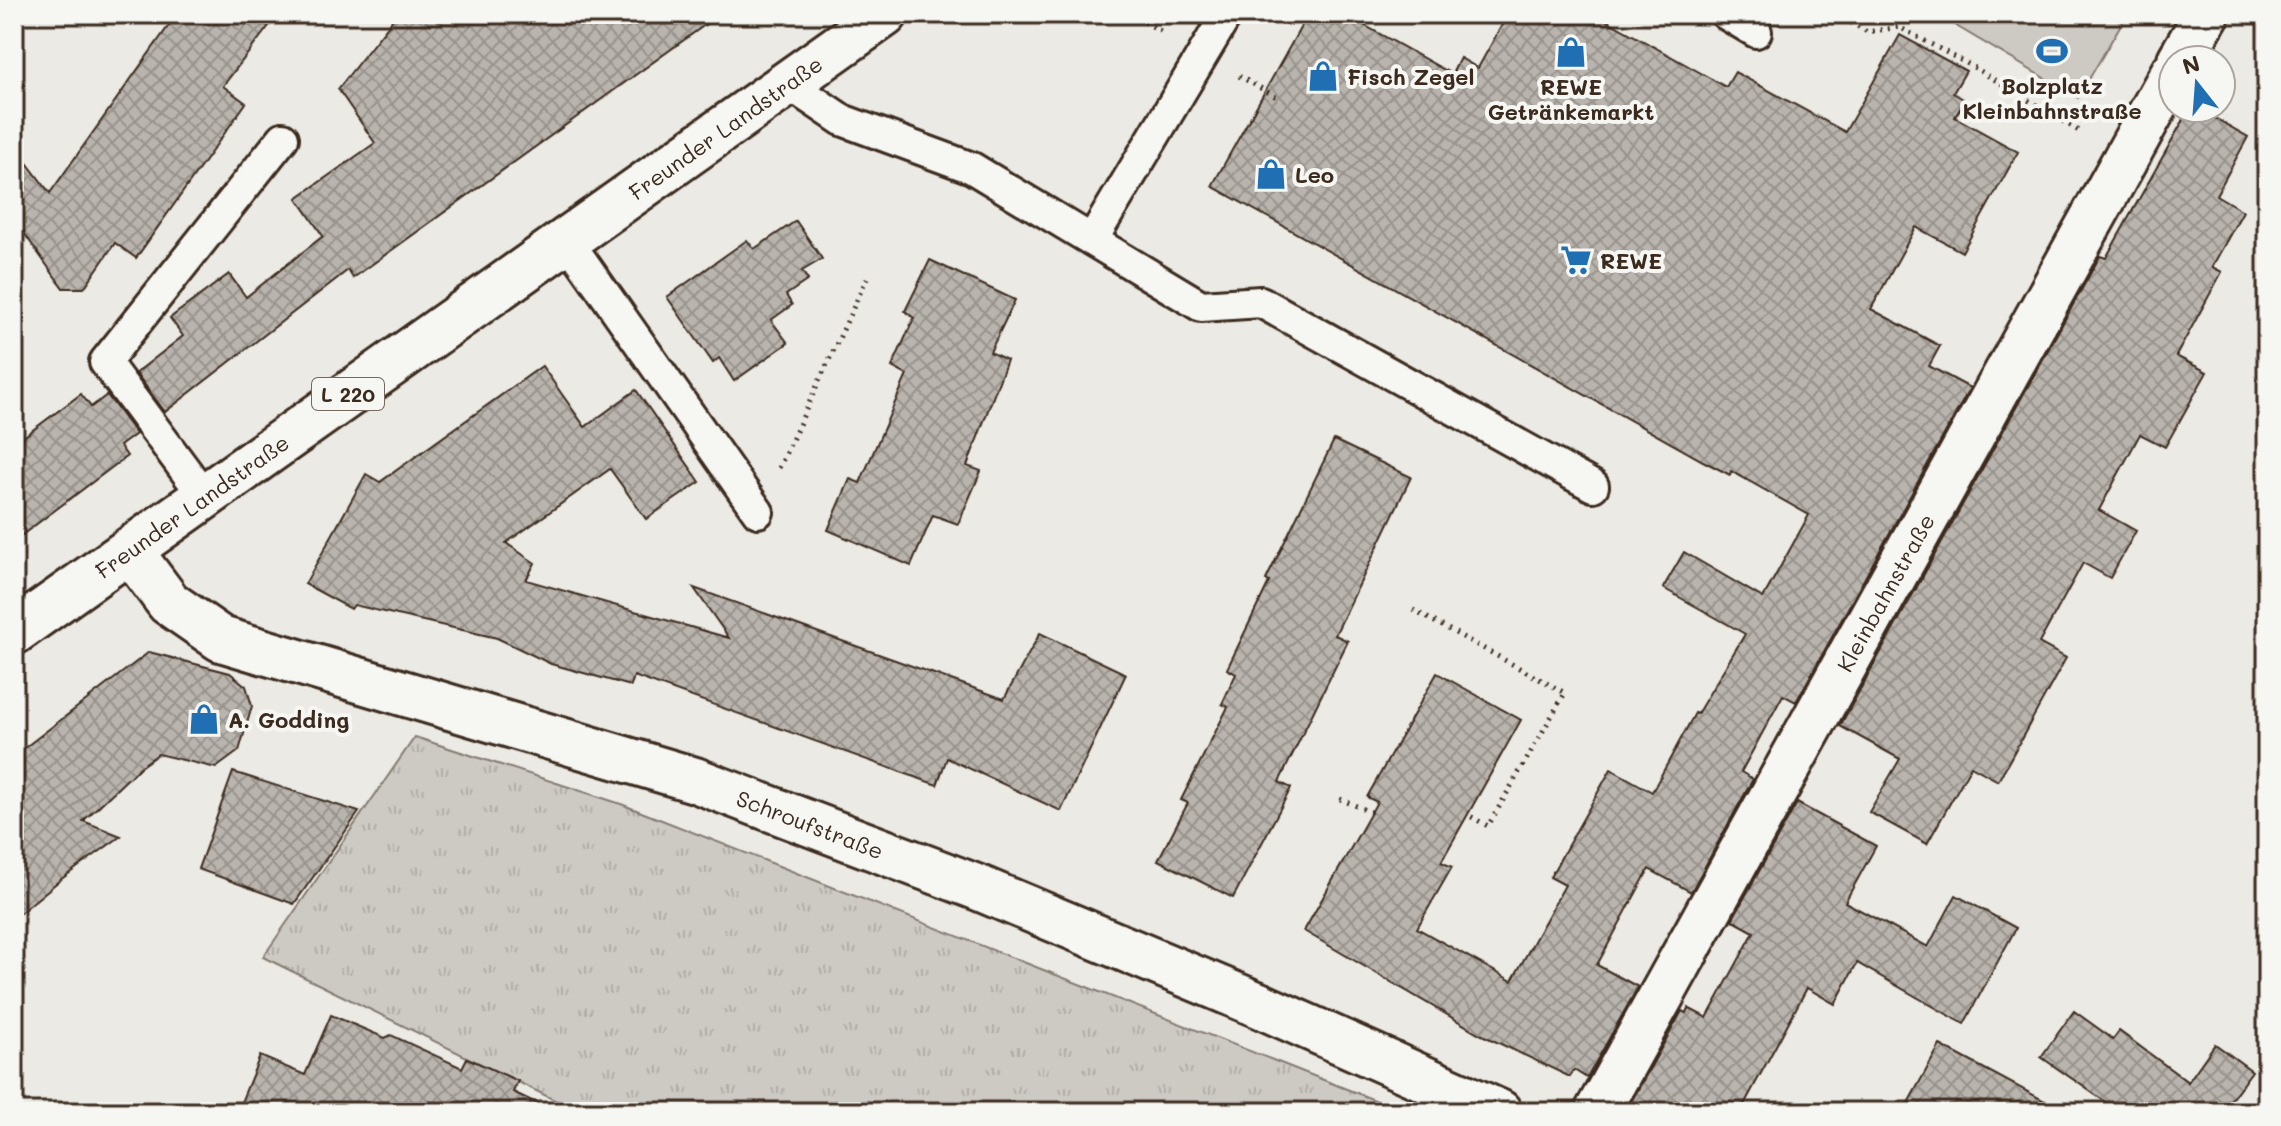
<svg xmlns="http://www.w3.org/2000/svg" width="2281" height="1126" font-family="Mali,sans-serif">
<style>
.grass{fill:url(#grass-tufts);stroke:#847a71;stroke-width:2}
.pitch{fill:#cdcac4;stroke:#847a71;stroke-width:2}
.building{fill:url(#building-cross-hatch);stroke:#3b2a1e;stroke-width:2}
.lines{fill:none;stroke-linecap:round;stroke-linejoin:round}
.lane-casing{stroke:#3b2a1e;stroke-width:36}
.street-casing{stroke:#3b2a1e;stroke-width:50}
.primary-casing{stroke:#3b2a1e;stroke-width:50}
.path{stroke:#3b2a1e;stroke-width:5;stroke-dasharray:2 6;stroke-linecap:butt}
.lane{stroke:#f6f6f2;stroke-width:30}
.street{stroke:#f6f6f2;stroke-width:44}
.primary{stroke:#f6f6f2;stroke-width:44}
.labels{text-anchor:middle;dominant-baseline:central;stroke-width:8;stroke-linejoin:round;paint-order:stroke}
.shield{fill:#f6f6f2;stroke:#73675e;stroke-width:2}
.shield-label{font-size:20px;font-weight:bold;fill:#3b2a1e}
.poi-label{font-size:22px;font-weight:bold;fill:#3b2a1e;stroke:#f6f6f2;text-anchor:start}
.street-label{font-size:22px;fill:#3b2a1e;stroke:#f6f6f2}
</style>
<defs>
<pattern id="grass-tufts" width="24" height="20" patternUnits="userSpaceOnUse" patternTransform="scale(2)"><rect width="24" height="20" fill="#cdcac4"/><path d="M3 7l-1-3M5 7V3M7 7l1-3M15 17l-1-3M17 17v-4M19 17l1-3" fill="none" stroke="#b1aea8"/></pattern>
<pattern id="building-cross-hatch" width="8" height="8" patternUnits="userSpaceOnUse" patternTransform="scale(2)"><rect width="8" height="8" fill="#bab4ae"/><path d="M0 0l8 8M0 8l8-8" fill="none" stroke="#98938d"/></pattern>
</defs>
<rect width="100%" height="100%" fill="#ebeae5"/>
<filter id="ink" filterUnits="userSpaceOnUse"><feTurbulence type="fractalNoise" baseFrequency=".0125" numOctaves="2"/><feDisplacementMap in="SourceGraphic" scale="16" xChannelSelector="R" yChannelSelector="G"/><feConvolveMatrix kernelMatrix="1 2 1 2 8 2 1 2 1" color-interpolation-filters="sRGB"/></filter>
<g filter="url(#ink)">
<path class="grass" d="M415,737L621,804L1405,1112H572L573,1109L263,957Z"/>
<path class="pitch" d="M1936,14H2127L2078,98Z"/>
<g class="building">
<path d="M177,14H278L223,86L246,103L136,258L115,243L84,288H63L14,219V146L50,193Z"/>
<path d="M397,14H720L353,278L348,270L165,412L136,373L183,336L170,318L229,274L246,297L323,236L297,198L375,143L338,89Z"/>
<path d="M1308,14H1344L1452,74L1460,58L1478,68L1508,14H1595L1726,87L1735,72L1845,132L1900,35L1966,71L1953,93L1965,100L1955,117L2018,152L1962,252L1916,227L1871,309L1940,346L1929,366L1970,388L1796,702L1783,695L1741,772L1753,779L1691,892L1649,869L1597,965L1638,987L1587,1078L1574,1070L1570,1077L1480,1034L1304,931L1377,802L1367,797L1437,673L1521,720L1441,862L1452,867L1417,928L1512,981L1565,885L1550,877L1611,769L1652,792L1695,713L1697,714L1745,634L1663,588L1684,552L1763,598L1809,515L1731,471L1730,475L1703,461L1212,186Z"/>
<path d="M2190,108H2197L2248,137L2216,195L2243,211L2212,267L2222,272L2176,356L2207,372L2165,447L2140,434L2099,510L2136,531L2110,578L2083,563L2039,643L2066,658L1998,781L1971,766L1927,844L1869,812L1900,759L1840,726L2100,256L2106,258Z"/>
<path d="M796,221L822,259L802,271L808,280L786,295L792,305L771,320L788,343L734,381L719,358L713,363L667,297L747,240L754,249Z"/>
<path d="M930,260L1015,300L990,352L1007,360L967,466L981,471L958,524L933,515L911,566L828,530L850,479L860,483L907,375L892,367L914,318L905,311Z"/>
<path d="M542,366L585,427L636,390L700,482L646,519L610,469L506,543L535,563L526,580L729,638L694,588L1004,699L1040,633L1126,674L1061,811L947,758L937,785L634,676L631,686L551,664L497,638L354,605L351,609L305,584L366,474L380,482Z"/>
<path d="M81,394L91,407L107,395L136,434L120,446L127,456L14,541V444Z"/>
<path d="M1334,440L1411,477L1335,635L1348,641L1279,782L1291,788L1233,898L1158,860L1188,803L1181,800L1228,707L1222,704L1236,674L1227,669L1269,582L1266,580Z"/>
<path d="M149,652L230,673L246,686L252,706L239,751L216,768L158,754L140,767L83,821L121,836L60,880L14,918V756Z"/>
<path d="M233,772L359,812L294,904L198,869Z"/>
<path d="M1797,803L1876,846L1845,902L1928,947L1956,895L2016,928L1964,1024L1857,963L1835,1004L1807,988L1740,1112H1651L1631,1102L1682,1011L1686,1013L1688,1008L1707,1018L1754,932L1732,920Z"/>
<path d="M2074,1011L2113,1039L2119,1031L2188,1082L2215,1044L2252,1071L2225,1108L2231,1112H2120L2041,1057Z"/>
<path d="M331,1015L385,1038L391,1035L462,1068L467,1058L518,1081L513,1092L555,1112H237L260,1056L305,1075Z"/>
<path d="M1940,1045L2065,1112H1903Z"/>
</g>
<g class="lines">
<defs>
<g id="lane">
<path d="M1726,14L1756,32"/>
<path d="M789,84L842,120L972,168L1201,306L1261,302L1593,486"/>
<path d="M567,240L758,512"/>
<path d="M1092,240L1227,14"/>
<path d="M205,497L105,362L283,138"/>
</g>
<g id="street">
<path d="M2180,60L2207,14"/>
<path id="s1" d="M130,551L169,603L221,639L695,780L979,888L1259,1005L1499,1112"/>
<path id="s2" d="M1597,1112L2173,73"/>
</g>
<g id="primary">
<path id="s3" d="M14,632L885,14"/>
</g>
</defs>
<use href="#lane" class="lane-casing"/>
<use href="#street" class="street-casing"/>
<use href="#primary" class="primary-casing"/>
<g class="path">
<path d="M1131,14L1164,33"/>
<path d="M1837,14L1867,32L1899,27L1977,69L2082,133"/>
<path d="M1239,76L1280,99"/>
<path d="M2084,87L2104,99"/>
<path d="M779,468L867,278"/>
<path d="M1413,610L1565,693L1488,826L1468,815"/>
<path d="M1340,799L1371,812"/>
</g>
<use href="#lane" class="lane"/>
<use href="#street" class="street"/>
<use href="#primary" class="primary"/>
</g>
</g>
<defs>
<symbol id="stadium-bare" viewBox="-9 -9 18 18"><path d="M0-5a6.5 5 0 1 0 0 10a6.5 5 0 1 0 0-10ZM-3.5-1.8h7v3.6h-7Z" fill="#1f6fb2" stroke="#f6f6f2" stroke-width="2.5" paint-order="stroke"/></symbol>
<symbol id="shop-bare" viewBox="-9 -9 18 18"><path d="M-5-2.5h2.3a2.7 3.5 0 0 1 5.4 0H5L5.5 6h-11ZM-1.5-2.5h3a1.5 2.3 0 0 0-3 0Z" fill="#1f6fb2" stroke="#f6f6f2" stroke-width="2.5" paint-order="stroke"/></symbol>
<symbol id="supermarket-bare" viewBox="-9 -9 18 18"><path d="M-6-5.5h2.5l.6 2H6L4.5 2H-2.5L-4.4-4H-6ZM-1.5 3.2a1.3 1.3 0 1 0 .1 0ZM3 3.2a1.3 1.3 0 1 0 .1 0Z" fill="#1f6fb2" stroke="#f6f6f2" stroke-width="2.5" paint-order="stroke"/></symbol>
</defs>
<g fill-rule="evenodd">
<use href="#stadium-bare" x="2030" y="29" width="44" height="44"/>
<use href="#shop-bare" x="1549" y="30" width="44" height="44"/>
<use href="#shop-bare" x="1301" y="54" width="44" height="44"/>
<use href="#shop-bare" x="1249" y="152" width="44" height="44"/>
<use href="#supermarket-bare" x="1554" y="238" width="44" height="44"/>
<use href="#shop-bare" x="182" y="697" width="44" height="44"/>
</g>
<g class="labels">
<rect class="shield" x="312" y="378" width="72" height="32" rx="6"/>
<g class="shield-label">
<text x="348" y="394">L 220</text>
</g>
<g class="poi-label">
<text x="1347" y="76">Fisch Zegel</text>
<text x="2052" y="85" text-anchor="middle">Bolzplatz<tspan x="2052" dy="25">Kleinbahnstraße</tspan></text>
<text x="1571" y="86" text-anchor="middle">REWE<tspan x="1571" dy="25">Getränkemarkt</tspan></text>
<text x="1295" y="174">Leo</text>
<text x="1600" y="260">REWE</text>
<text x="228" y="719">A. Godding</text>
</g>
<g class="street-label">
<text stroke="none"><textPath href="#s3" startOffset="872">Freunder Landstraße</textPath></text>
<text stroke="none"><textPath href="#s3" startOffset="218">Freunder Landstraße</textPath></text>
<text stroke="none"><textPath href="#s2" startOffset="594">Kleinbahnstraße</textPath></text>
<text stroke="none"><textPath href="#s1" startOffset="746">Schroufstraße</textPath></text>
</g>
</g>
<rect width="2281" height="1126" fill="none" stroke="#f6f6f2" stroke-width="48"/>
<rect x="24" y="24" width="2233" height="1078" fill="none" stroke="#3b2a1e" stroke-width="3" filter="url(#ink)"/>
<g transform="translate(2197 84) rotate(343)"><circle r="38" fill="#f6f6f2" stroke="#aba49d" stroke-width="2"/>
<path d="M0-6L14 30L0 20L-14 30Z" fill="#1f6fb2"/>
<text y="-12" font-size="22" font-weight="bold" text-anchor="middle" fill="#3b2a1e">N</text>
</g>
</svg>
